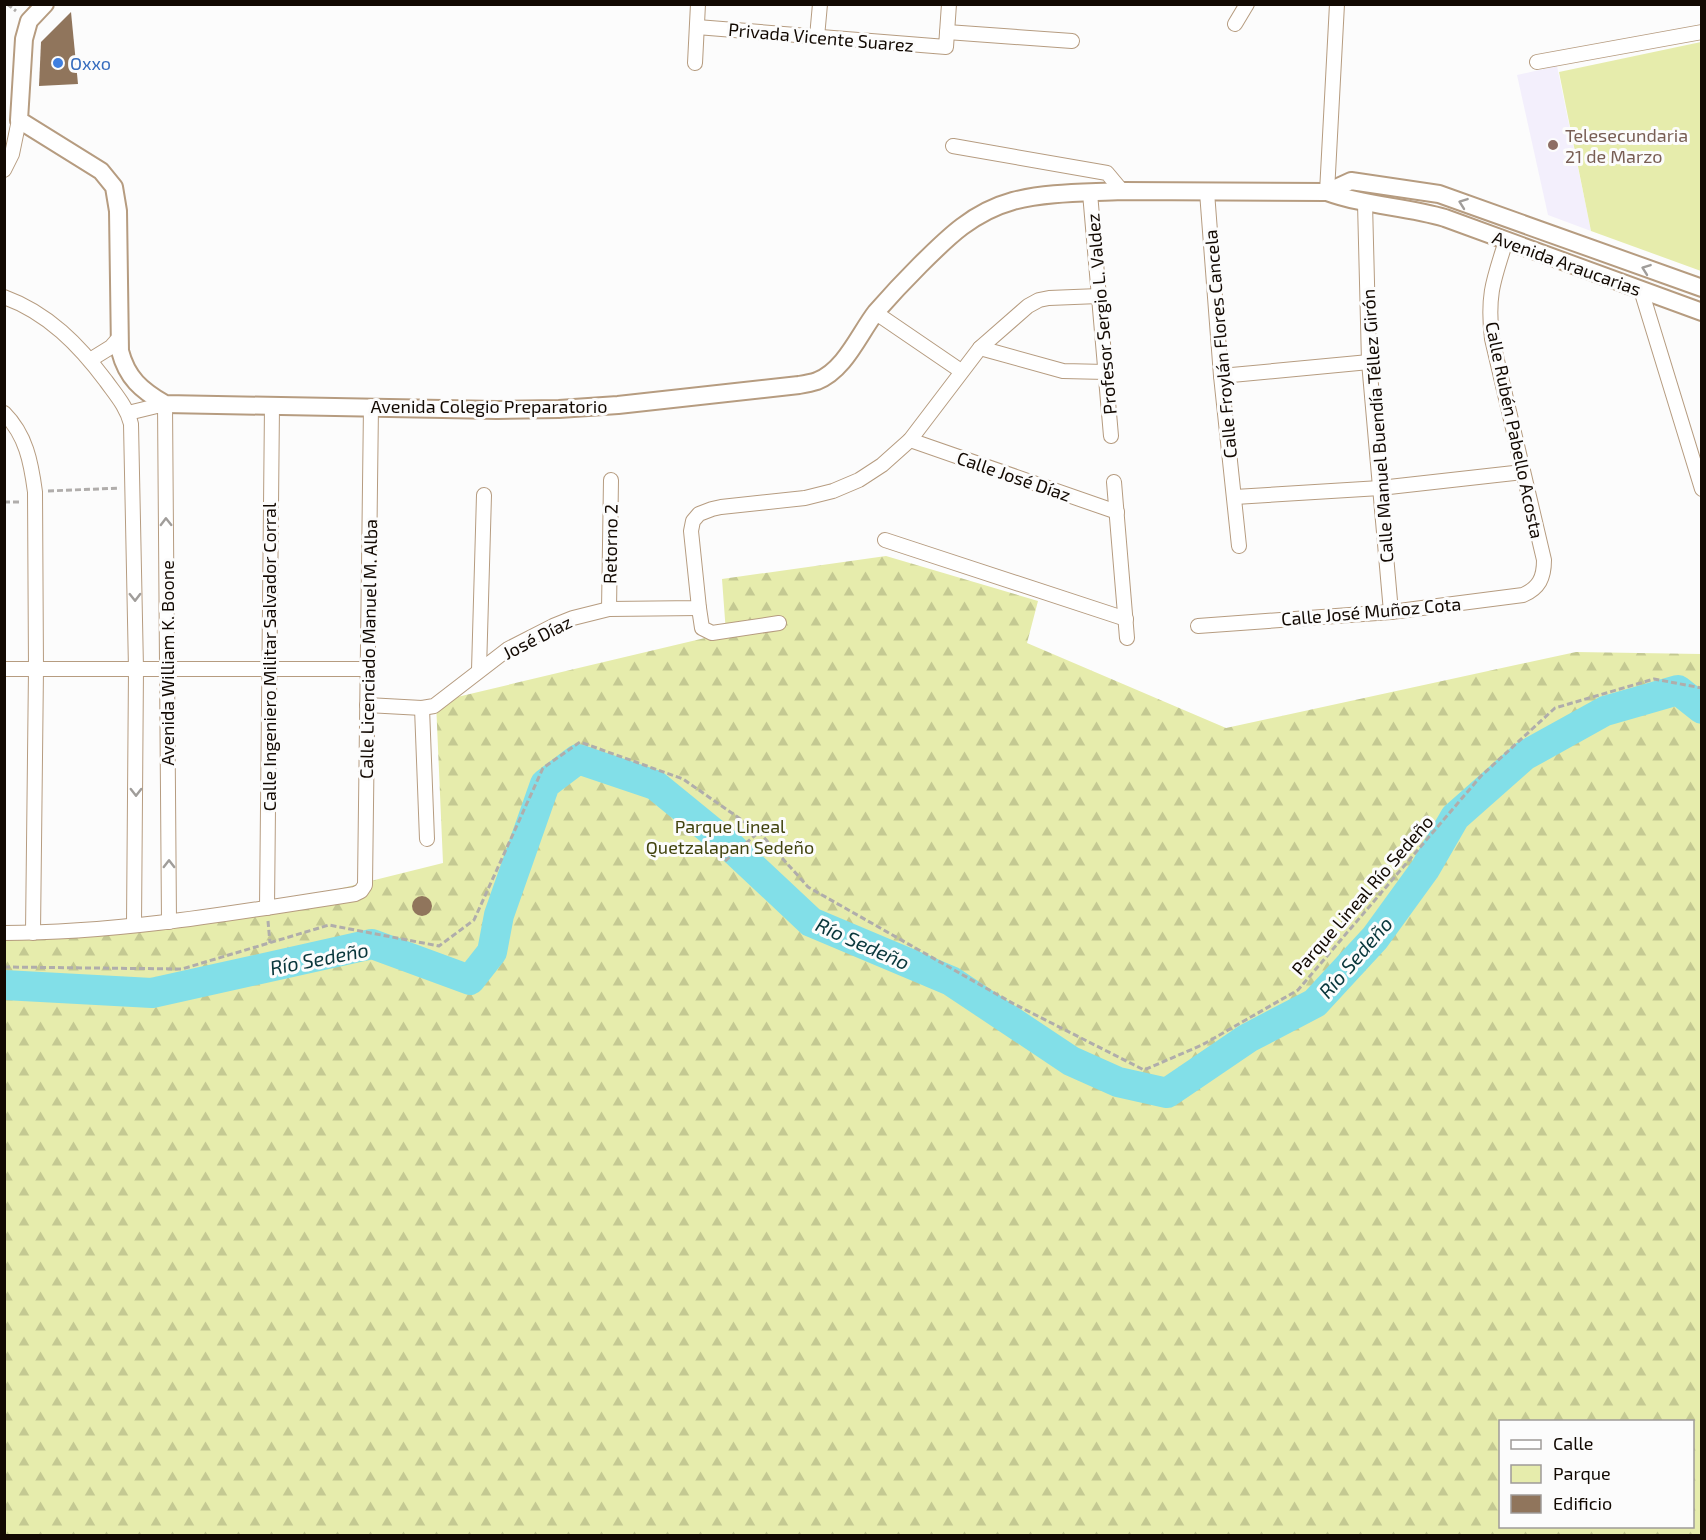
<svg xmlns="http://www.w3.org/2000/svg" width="1706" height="1540" font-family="'Exo 2',sans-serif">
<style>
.education{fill:#f3effc}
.green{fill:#e6ecac}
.forest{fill:url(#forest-firs);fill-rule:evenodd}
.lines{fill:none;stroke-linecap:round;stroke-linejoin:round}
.river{stroke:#82dfe8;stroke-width:30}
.building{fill:#90755c}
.minor-casing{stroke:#b69c80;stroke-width:16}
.tertiary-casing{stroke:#b69c80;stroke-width:20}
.path{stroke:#b0adab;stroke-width:3;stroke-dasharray:6 3;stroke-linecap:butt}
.minor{stroke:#fff;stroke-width:14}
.tertiary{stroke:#fff;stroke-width:16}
.oneway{stroke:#a09d9a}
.shop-dot{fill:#3f7fe0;stroke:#fcfcfc;stroke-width:2}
.education-dot{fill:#8d6e63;stroke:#fcfcfc;stroke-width:2}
.labels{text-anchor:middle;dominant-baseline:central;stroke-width:6;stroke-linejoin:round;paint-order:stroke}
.street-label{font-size:18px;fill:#120902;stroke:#fcfcfc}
.shop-label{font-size:18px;fill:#366cbe;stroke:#fcfcfc;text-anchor:start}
.education-label{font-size:18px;fill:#785e54;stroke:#fcfcfc;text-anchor:start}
.park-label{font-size:18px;fill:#41430e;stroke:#fcfcfc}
.water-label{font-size:20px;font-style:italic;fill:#08363b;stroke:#fcfcfc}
</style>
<defs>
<pattern id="forest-firs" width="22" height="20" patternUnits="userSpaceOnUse" patternTransform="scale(1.5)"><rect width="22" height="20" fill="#e6ecac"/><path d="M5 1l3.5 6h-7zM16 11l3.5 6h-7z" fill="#c4c992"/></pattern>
</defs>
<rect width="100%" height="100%" fill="#fcfcfc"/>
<path class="education" d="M1557,66L1591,231L1548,215L1517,75Z"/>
<path class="green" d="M1701,42H1702L1701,271L1591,231L1559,72Z"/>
<path class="forest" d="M886,556L1038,601L1027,643L1226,728L1576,652L1701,654V1535H5L4,926H190L443,863L436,702L726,633L722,579ZM1500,1422H1692V1526H1500Z"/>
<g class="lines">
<path class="river" d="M4,985L152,993L372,944L470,980L492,952L499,915L545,784L578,759L655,785L731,847L811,922L951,981L1071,1061L1118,1082L1167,1093L1248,1038L1315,1003L1375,938L1425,869L1455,817L1524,756L1605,711L1678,690L1702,709"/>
</g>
<g class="building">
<path d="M71,12L78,84L39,86L41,42Z"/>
<circle cx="422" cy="906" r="10"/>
</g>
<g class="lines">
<defs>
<g id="minor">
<path d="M1235,24L1247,4"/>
<path d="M697,27L946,47L949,4"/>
<path d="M947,32L1072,41"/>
<path d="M817,37L820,4"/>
<path d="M1537,62L1702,32"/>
<path d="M695,63L698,4"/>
<path d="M953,146L1107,173L1122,191"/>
<path d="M4,170L12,154L19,120"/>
<path d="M1207,192L1221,376L1239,546"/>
<path d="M1327,192L1337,4"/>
<path d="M1090,193L1111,436"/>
<path d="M1365,203L1369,362L1391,612"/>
<path d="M1641,290L1702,489"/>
<path d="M4,297C48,313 79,345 106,381C116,395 127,407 131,424L136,669L134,925"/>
<path d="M876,313L961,371"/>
<path d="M980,348L1063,371L1106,372"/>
<path d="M90,360L111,347L119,338"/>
<path d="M1221,376L1369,362"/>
<path d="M4,413C26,435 31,462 35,492L36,669L33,933"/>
<path d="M128,413L165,404L169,922"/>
<path d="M910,440L1117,512"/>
<path d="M1114,482L1127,638"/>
<path d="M1235,497L1380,488L1523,472"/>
<path d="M885,540L1126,619"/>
<path d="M699,608L702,628L712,633L779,623"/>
<path d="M609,609L611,480"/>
<path d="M1198,626L1391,612L1523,595C1539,588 1544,578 1544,560L1492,339C1487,296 1493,281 1506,241"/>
<path d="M4,669H366"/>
<path d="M479,670L484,495"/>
<path d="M367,705L422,708L434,706L508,649L553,626L573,618L609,609L699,608L691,531L693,521L699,514L712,509L721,507L805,498L833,491L859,480L882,465L910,440L980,348L1028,306L1039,300L1049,298L1099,296"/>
<path d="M422,708L427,839"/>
<path d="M267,908L272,405"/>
<path d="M4,933C122,933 239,912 355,894L361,891L365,885L371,406"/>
</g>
<g id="tertiary">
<path d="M45,4L29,21L24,39L19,120L101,171L114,187L118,211L120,351C127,378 141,390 165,404L497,410L559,409L618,405L799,385C805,384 811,383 817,381C845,370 859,334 876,312C890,296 905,280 920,265C948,237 973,212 1013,201C1048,192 1086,193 1122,191L1327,192C1365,206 1406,206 1445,218L1702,312"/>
<path d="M1327,192L1351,181L1439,194L1702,288"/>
</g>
</defs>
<use href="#minor" class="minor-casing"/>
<use href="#tertiary" class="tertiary-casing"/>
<g class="path">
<path d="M7,4L16,11"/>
<path d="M48,491L120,488"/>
<path d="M4,502H22"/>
<path d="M725,861L759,832"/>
<path d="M268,921L270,943"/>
<path d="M4,967L182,969L329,925L439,946L474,920L543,768L580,742L683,779L759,832L808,887L1014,1004L1144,1070L1202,1045L1298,990L1481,776L1555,708L1654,679L1702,688"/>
</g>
<use href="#minor" class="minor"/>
<use href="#tertiary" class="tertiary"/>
</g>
<defs><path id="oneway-chevron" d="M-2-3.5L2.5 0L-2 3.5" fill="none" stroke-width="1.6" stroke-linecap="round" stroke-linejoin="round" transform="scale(1.5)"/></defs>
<g class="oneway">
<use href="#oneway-chevron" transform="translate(1463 203) rotate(-160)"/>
<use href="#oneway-chevron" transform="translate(1646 269) rotate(-160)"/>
<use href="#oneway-chevron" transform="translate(166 522) rotate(-91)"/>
<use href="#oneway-chevron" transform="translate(135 597) rotate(89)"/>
<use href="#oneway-chevron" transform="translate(136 792) rotate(90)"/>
<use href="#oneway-chevron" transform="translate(169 864) rotate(-90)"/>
</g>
<circle class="shop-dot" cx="58" cy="63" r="6"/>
<circle class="education-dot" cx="1553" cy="145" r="6"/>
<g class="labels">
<g class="street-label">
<text transform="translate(821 37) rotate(5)">Privada Vicente Suarez</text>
<text transform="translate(1567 263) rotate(20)">Avenida Araucarias</text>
<text transform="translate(1101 314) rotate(-95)">Profesor Sergio L. Valdez</text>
<text transform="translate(1220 344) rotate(-95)">Calle Froylán Flores Cancela</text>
<text x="489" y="406">Avenida Colegio Preparatorio</text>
<text transform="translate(1377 426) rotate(-94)">Calle Manuel Buendía Téllez Girón</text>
<text transform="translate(1515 430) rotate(78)">Calle Rubén Pabello Acosta</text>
<text transform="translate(1014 476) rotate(19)">Calle José Díaz</text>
<text transform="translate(610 544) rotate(-89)">Retorno 2</text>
<text transform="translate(1371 611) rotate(-5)">Calle José Muñoz Cota</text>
<text transform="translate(537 637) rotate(-27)">José Díaz</text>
<text transform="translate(368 649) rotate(-89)">Calle Licenciado Manuel M. Alba</text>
<text transform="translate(269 657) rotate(-90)">Calle Ingeniero Militar Salvador Corral</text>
<text transform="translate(167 663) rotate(-90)">Avenida William K. Boone</text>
<text transform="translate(1362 895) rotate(-49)">Parque Lineal Río Sedeño</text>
</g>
<g class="shop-label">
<text x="70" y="63">Oxxo</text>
</g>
<g class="education-label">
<text x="1565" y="135">Telesecundaria<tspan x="1565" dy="21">21 de Marzo</tspan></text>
</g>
<g class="park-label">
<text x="730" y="826">Parque Lineal<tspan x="730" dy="21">Quetzalapan Sedeño</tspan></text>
</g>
<g class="water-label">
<text transform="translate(863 943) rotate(24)">Río Sedeño</text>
<text transform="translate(1355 957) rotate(-49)">Río Sedeño</text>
<text transform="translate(319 958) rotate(-11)">Río Sedeño</text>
</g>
</g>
<rect width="1706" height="1540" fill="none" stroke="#120902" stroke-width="12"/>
<rect x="1499" y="1420" width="195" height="108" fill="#fcfcfc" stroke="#9e9b98" stroke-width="1.5"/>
<rect x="1511" y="1440" width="30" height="9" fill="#ffffff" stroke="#9e9b98" stroke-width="1.5"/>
<text x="1553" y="1450" font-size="18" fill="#120902">Calle</text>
<rect x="1511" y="1465" width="30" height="18" fill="#e6ecac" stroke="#9e9b98" stroke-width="1.5"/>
<text x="1553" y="1480" font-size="18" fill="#120902">Parque</text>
<rect x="1511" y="1495" width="30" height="18" fill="#90755c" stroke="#9e9b98" stroke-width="1.5"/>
<text x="1553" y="1510" font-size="18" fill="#120902">Edificio</text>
</svg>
